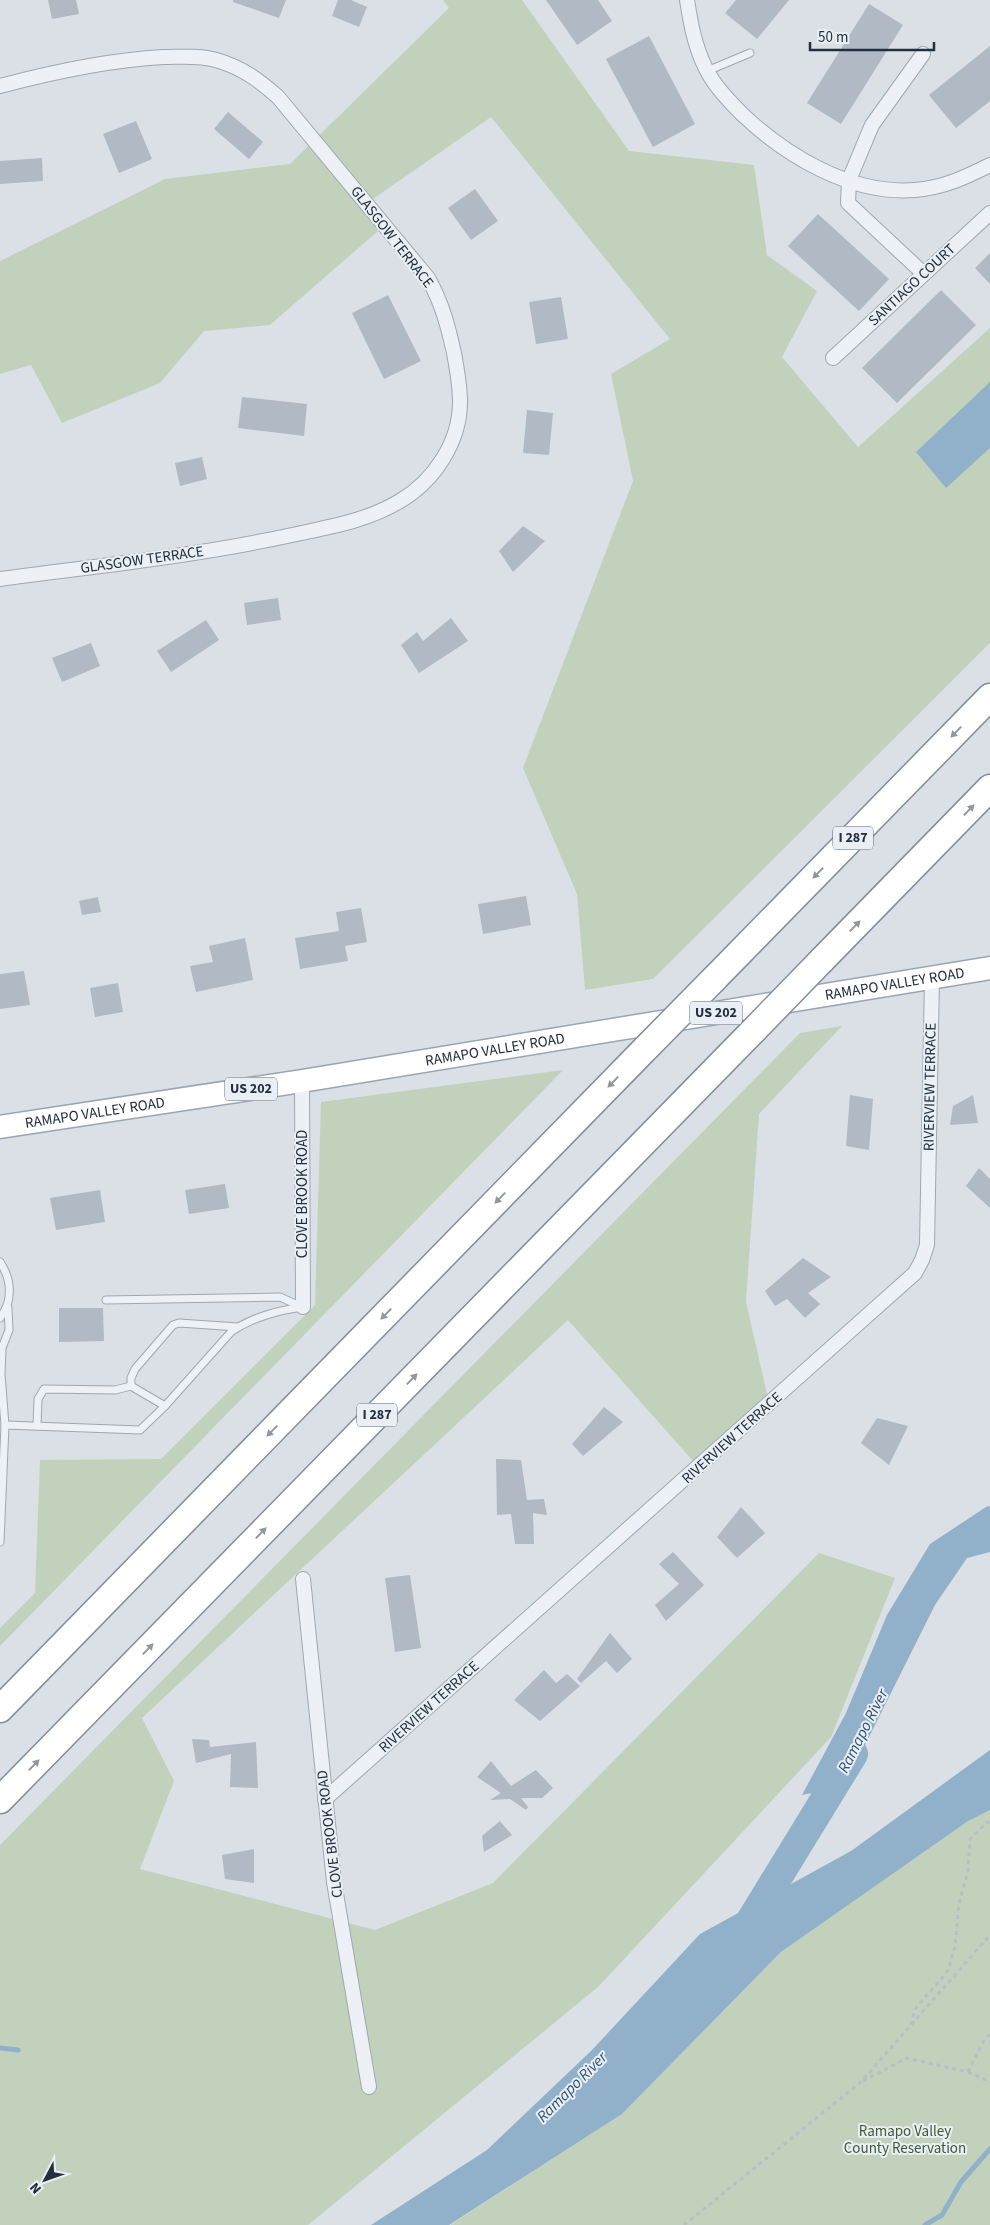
<svg xmlns="http://www.w3.org/2000/svg" width="990" height="2225" font-family="'Source Sans 3',sans-serif">
<style>
.green{fill:#c2d1bb}
.water{fill:#91b1ca}
.lines{fill:none;stroke-linecap:round;stroke-linejoin:round}
.stream{stroke:#91b1ca;stroke-width:5}
.river{stroke:#91b1ca;stroke-width:30}
.building{fill:#b1b9c4}
.service-casing{stroke:#9fa7b0;stroke-width:9}
.minor-casing{stroke:#9fa7b0;stroke-width:16}
.primary-casing{stroke:#99a5b3;stroke-width:25}
.motorway-casing{stroke:#818e9e;stroke-width:29}
.path{stroke:#b8bec5;stroke-width:3;stroke-dasharray:4 4;stroke-linecap:butt}
.service{stroke:#edf0f5;stroke-width:7}
.minor{stroke:#edf0f5;stroke-width:14}
.primary{stroke:#fff;stroke-width:22}
.motorway{stroke:#fff;stroke-width:26}
.motorway-bridge-casing{stroke:#818e9e;stroke-width:29;stroke-linecap:butt}
.motorway-bridge{stroke:#fff;stroke-width:26}
.oneway{fill:#91979e}
.labels{text-anchor:middle;dominant-baseline:central;stroke-width:4;stroke-linejoin:round;paint-order:stroke}
.shield{fill:#e9eff4;stroke:#5e6974;stroke-width:1}
.shield-label{font-size:14px;font-weight:bold;fill:#232f3d}
.street-label{font-size:15px;fill:#232f3d;stroke:#e9eff4}
.park-label{font-size:15px;fill:#3b5a30;stroke:#e9eff4}
.water-label{font-size:16px;font-style:italic;fill:#2b5174;stroke:#e9eff4}
</style>
<rect width="100%" height="100%" fill="#dae0e6"/>
<g class="green">
<path d="M443,0H522L629,151L754,165L767,255L817,291L782,357L858,447L990,328V643L653,979L585,990L577,894L523,768L633,481L611,374L670,339L491,117L370,201L386,224L270,325L204,331L160,383L62,423L31,365L0,374V261L165,179L290,164L449,8Z"/>
<path d="M842,1026L759,1114L746,1302L769,1403L701,1470L568,1320L142,1718L174,1781L140,1869L375,1930L493,1883L819,1553L895,1578L831,1737L598,1987L308,2225H0V1845L800,1033Z"/>
<path d="M563,1070L0,1646V1628L35,1593L40,1460L161,1459L315,1305L321,1102Z"/>
<path d="M990,1810V2225H450L622,2114L781,1952L968,1820Z"/>
</g>
<g class="water">
<path d="M990,382V448L946,488L916,452Z"/>
<path d="M990,1506V1552L967,1558L935,1605L844,1787L802,1795L846,1713L887,1615L930,1544L986,1507Z"/>
<path d="M990,1750V1810L968,1821L781,1952L622,2114L449,2225H371L487,2150L592,2050L700,1934L851,1851Z"/>
</g>
<g class="lines">
<g class="stream">
<path d="M0,2048L18,2050"/>
<path d="M925,2225L942,2215L961,2182L990,2149"/>
</g>
<path class="river" d="M744,1932L853,1754"/>
</g>
<g class="building">
<path d="M48,0H76L79,14L52,19Z"/>
<path d="M233,0H286L279,18L233,2Z"/>
<path d="M338,0H351L367,7L359,27L332,16Z"/>
<path d="M546,0H598L612,21L577,45Z"/>
<path d="M736,0H789L757,39L725,13Z"/>
<path d="M869,4L903,25L841,124L807,103Z"/>
<path d="M649,36L695,124L653,147L606,59Z"/>
<path d="M990,46V101L956,128L929,95Z"/>
<path d="M228,112L263,142L249,159L214,129Z"/>
<path d="M136,121L152,159L119,173L103,134Z"/>
<path d="M42,158L43,181L0,184V161Z"/>
<path d="M475,189L498,221L471,240L448,208Z"/>
<path d="M818,214L889,279L859,311L788,246Z"/>
<path d="M990,253V284L975,268Z"/>
<path d="M941,290L976,325L897,403L862,368Z"/>
<path d="M388,295L421,361L384,379L352,313Z"/>
<path d="M561,297L568,339L536,344L529,302Z"/>
<path d="M242,397L307,404L304,436L238,428Z"/>
<path d="M527,410L553,413L549,455L523,453Z"/>
<path d="M202,457L207,479L180,486L175,463Z"/>
<path d="M523,526L545,541L513,572L499,551Z"/>
<path d="M278,598L281,620L247,625L244,603Z"/>
<path d="M451,618L468,641L419,673L401,645L417,632L423,641Z"/>
<path d="M206,620L219,640L171,672L157,651Z"/>
<path d="M91,643L100,666L62,682L52,658Z"/>
<path d="M526,896L531,925L483,934L478,904Z"/>
<path d="M98,897L101,912L82,915L79,901Z"/>
<path d="M361,908L367,942L345,946L348,961L300,969L295,938L339,931L336,912Z"/>
<path d="M245,938L253,980L196,992L190,966L213,962L209,946Z"/>
<path d="M24,971L30,1005L0,1009V974Z"/>
<path d="M118,983L123,1012L95,1017L90,988Z"/>
<path d="M850,1095L873,1099L869,1150L846,1146Z"/>
<path d="M973,1095L978,1123L950,1125L953,1106Z"/>
<path d="M979,1168L990,1179V1208L966,1186Z"/>
<path d="M225,1184L229,1208L189,1214L185,1190Z"/>
<path d="M100,1190L105,1222L56,1230L50,1198Z"/>
<path d="M803,1258L831,1277L808,1293L820,1304L805,1318L787,1299L775,1306L765,1291Z"/>
<path d="M59,1308H103L104,1341L59,1342Z"/>
<path d="M604,1407L623,1422L583,1456L572,1444Z"/>
<path d="M877,1418L908,1426L889,1465L861,1443Z"/>
<path d="M496,1459L521,1460L527,1500L544,1499L547,1515L533,1513L534,1544H515L511,1514L497,1515Z"/>
<path d="M741,1507L765,1533L737,1558L717,1537Z"/>
<path d="M673,1552L704,1585L666,1621L655,1605L679,1584L659,1564Z"/>
<path d="M410,1575L421,1648L395,1652L385,1578Z"/>
<path d="M610,1633L632,1659L617,1673L606,1661L581,1683L577,1679Z"/>
<path d="M544,1670L556,1683L567,1674L580,1686L540,1721L514,1700Z"/>
<path d="M192,1739L209,1740L210,1747L256,1742L258,1788L230,1787L231,1754L196,1763Z"/>
<path d="M491,1761L511,1786L536,1770L553,1788L542,1798H521L528,1807L526,1810L510,1799L490,1800L501,1793L477,1777Z"/>
<path d="M500,1821L512,1835L484,1852L482,1836Z"/>
<path d="M254,1849V1883L225,1879L222,1855Z"/>
</g>
<g class="lines">
<defs>
<g id="service">
<path d="M707,71L750,53"/>
<path d="M0,1262C12,1280 13,1301 0,1318"/>
<path d="M106,1300L280,1297L302,1307"/>
<path d="M131,1386L165,1406"/>
<path d="M5,1425L1,1374L2,1348L9,1330L8,1308"/>
<path d="M37,1426L38,1399L44,1389L115,1390L131,1386V1378L135,1369L173,1325L179,1323L238,1327"/>
<path d="M0,1542L5,1425L140,1430L165,1406L231,1332C250,1318 279,1310 303,1307"/>
</g>
<g id="minor">
<path d="M687,0C691,26 696,53 710,76C718,90 731,103 742,114C786,156 851,195 915,190C943,188 966,177 990,165"/>
<path d="M923,54L872,125L849,180L848,203L924,274"/>
<path d="M0,86C53,72 108,60 163,57C180,57 199,55 216,60C241,67 259,80 278,97L428,278C442,303 448,326 454,353C457,369 460,385 460,402C460,442 434,481 400,501C367,521 329,527 292,535C196,556 97,566 0,579"/>
<path d="M833,358L990,213"/>
<path d="M302,1081L303,1307"/>
<path d="M303,1579L334,1882L369,2087"/>
<path d="M325,1799L915,1273L922,1260L927,1245L932,978"/>
</g>
<g id="primary">
<path id="s1" d="M0,1127L302,1081L990,968"/>
</g>
<g id="motorway">
<path d="M821,961L990,788"/>
<path d="M715,978L990,697"/>
<path d="M0,1709L647,1047"/>
<path d="M0,1800L754,1030"/>
</g>
</defs>
<use href="#service" class="service-casing"/>
<use href="#minor" class="minor-casing"/>
<use href="#primary" class="primary-casing"/>
<use href="#motorway" class="motorway-casing"/>
<g class="path">
<path d="M911,2025L915,2009L948,1971L955,1946L959,1903L968,1872L970,1839L986,1823L990,1822"/>
<path d="M968,2072L983,2042L990,2034"/>
<path d="M863,2081L907,2058L968,2072L990,2082"/>
<path d="M684,2225L861,2082L990,1935"/>
</g>
<use href="#service" class="service"/>
<use href="#minor" class="minor"/>
<use href="#primary" class="primary"/>
<use href="#motorway" class="motorway"/>
<defs>
<g id="motorway-bridge">
<path d="M754,1030L821,961"/>
<path d="M647,1047L715,978"/>
</g>
</defs>
<use href="#motorway-bridge" class="motorway-bridge-casing"/>
<use href="#motorway-bridge" class="motorway-bridge"/>
</g>
<defs><path id="oneway-solid" d="M-6-.8H1V-3.2L6.5 0L1 3.2V.8H-6Z" transform="scale(1.25)"/></defs>
<g class="oneway">
<use href="#oneway-solid" transform="translate(956 732) rotate(134)"/>
<use href="#oneway-solid" transform="translate(969 810) rotate(-46)"/>
<use href="#oneway-solid" transform="translate(818 873) rotate(134)"/>
<use href="#oneway-solid" transform="translate(855 926) rotate(-46)"/>
<use href="#oneway-solid" transform="translate(613 1082) rotate(134)"/>
<use href="#oneway-solid" transform="translate(500 1198) rotate(134)"/>
<use href="#oneway-solid" transform="translate(386 1314) rotate(134)"/>
<use href="#oneway-solid" transform="translate(412 1379) rotate(-46)"/>
<use href="#oneway-solid" transform="translate(272 1431) rotate(134)"/>
<use href="#oneway-solid" transform="translate(261 1533) rotate(-46)"/>
<use href="#oneway-solid" transform="translate(148 1649) rotate(-46)"/>
<use href="#oneway-solid" transform="translate(34 1765) rotate(-46)"/>
</g>
<g class="labels">
<g class="shield">
<rect x="833" y="826.5" width="40" height="23" rx="4"/>
<rect x="690" y="1001.5" width="52" height="23" rx="4"/>
<rect x="225" y="1077.5" width="52" height="23" rx="4"/>
<rect x="357" y="1403.5" width="40" height="23" rx="4"/>
</g>
<g class="shield-label">
<text x="853" y="838">I 287</text>
<text x="716" y="1013">US 202</text>
<text x="251" y="1089">US 202</text>
<text x="377" y="1415">I 287</text>
</g>
<g class="street-label">
<text transform="translate(392 237) rotate(52)">GLASGOW TERRACE</text>
<text transform="translate(912 285) rotate(-43)">SANTIAGO COURT</text>
<text transform="translate(142 560) rotate(-8)">GLASGOW TERRACE</text>
<text stroke="none"><textPath href="#s1" startOffset="906">RAMAPO VALLEY ROAD</textPath></text>
<text stroke="none"><textPath href="#s1" startOffset="501">RAMAPO VALLEY ROAD</textPath></text>
<text transform="translate(930 1087) rotate(-89)">RIVERVIEW TERRACE</text>
<text stroke="none"><textPath href="#s1" startOffset="96">RAMAPO VALLEY ROAD</textPath></text>
<text transform="translate(302 1194) rotate(-90)">CLOVE BROOK ROAD</text>
<text transform="translate(732 1438) rotate(-42)">RIVERVIEW TERRACE</text>
<text transform="translate(429 1707) rotate(-42)">RIVERVIEW TERRACE</text>
<text transform="translate(330 1834) rotate(-97)">CLOVE BROOK ROAD</text>
</g>
<g class="park-label">
<text x="905" y="2131">Ramapo Valley<tspan x="905" dy="17">County Reservation</tspan></text>
</g>
<g class="water-label">
<text transform="translate(863 1731) rotate(-63)">Ramapo River</text>
<text transform="translate(572 2087) rotate(-45)">Ramapo River</text>
</g>
</g>
<g transform="translate(45 2180) rotate(229)" stroke="#e9eff4" stroke-width="4" paint-order="stroke">
<path d="M0-4L9 19L0 12L-9 19Z" fill="#232f3d"/>
<text y="-8" font-size="14" font-weight="bold" text-anchor="middle" fill="#232f3d">N</text>
</g>
<path d="M810 42v8h124v-8" fill="none" stroke="#232f3d" stroke-width="2.5"/>
<text x="818" y="42" font-size="15" fill="#232f3d" stroke="#e9eff4" stroke-width="4" paint-order="stroke">50 m</text>
</svg>
